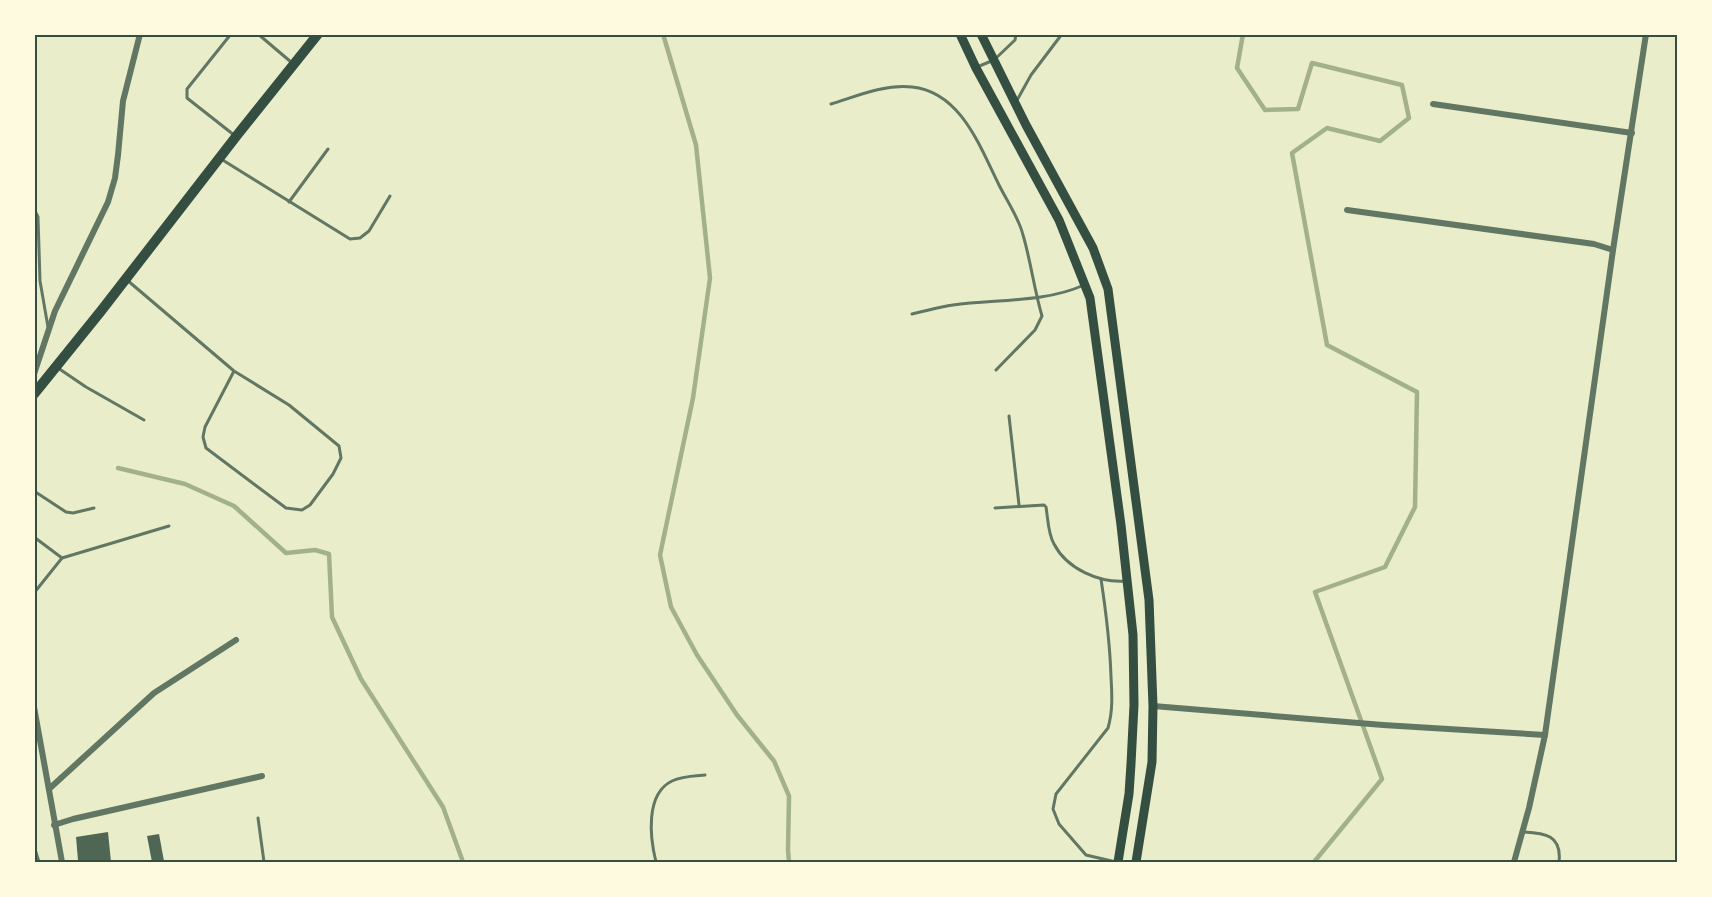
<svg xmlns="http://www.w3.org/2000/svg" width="1712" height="897" font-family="Roboto,sans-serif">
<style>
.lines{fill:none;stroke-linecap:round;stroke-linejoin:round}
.stream{stroke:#a3b18a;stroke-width:4.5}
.building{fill:#4f6655}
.service{stroke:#617663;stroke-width:3}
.minor{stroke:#617663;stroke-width:6}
.secondary{stroke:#344e41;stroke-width:9}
.trunk{stroke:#344e41;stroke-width:10}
.neatline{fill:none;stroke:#344e41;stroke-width:2}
</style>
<rect width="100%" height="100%" fill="#e9edc9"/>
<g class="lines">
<g class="stream">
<path d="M663,34L696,145L710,278L693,398L660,555L671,607L697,655L737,715L774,761L789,796L788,850L789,862"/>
<path d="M1243,34L1237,68L1265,110L1298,109L1312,63L1402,85L1409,118L1380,141L1327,128L1292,153L1327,345L1417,392L1415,507L1385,567L1315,592L1382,779L1314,862"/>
<path d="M118,468L185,484L234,506L286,553L315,550L329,554L332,617L361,679L443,807L463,862"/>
</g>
</g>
<g class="building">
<path d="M108,832L111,862L78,860L76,837Z"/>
<path d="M159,834L164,861L152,862L147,836Z"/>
</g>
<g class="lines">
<g class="service">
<path d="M231,34L187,89V98L234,135"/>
<path d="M258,34L291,62"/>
<path d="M977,67L994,60L1015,40L1016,34"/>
<path d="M1016,102L1031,75L1062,34"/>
<path d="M831,104C857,96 884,84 912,87C961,92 980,147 999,185C1007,201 1019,218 1023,235C1031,262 1034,289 1042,316L1035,330L996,370"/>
<path d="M221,159L350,239L360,238L369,231L390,196"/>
<path d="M289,202L328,149"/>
<path d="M34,209L38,217L40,281L48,327"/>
<path d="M127,280L234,371L289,405L339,446L341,458L333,474L310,505L302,510L286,508L206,448L203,437L205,427L234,371"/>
<path d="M912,314C926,311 939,307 953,305C996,299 1044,303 1084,285"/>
<path d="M58,368L86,387L144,420"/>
<path d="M1009,416L1019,505"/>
<path d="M34,491L66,512L73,513L94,508"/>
<path d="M995,508L1044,505L1046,507C1048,519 1048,534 1054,544C1067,569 1099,583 1126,581"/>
<path d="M34,537L62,558"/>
<path d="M1101,579C1106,612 1110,644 1111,677C1112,694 1113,711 1108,728L1056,794L1053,809L1059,824L1086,855L1116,862"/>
<path d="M34,593L62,558L169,526"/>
<path d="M258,818L264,862"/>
<path d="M1523,832C1545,833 1562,835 1559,862"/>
<path d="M34,846L39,862"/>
<path d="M656,862C650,838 645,794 672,781C682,776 694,776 705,775"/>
</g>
<g class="minor">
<path d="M1433,104L1632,133"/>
<path d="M1347,210L1594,244L1613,250"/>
<path d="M34,374L55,311L108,202L115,178L118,155L123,101L140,34"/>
<path d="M1153,706L1383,725L1545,735"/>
<path d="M34,707L62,862"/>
<path d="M49,789L154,693L236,640"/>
<path d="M54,825L73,819L262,776"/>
<path d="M1514,862L1529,808L1545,735L1613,250L1646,34"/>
</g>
<g class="secondary">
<path d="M960,34L976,68L1059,220L1090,298L1121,525L1133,635L1134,705L1131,764L1129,794L1118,862"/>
<path d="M981,34L1026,125L1093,248L1108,289L1149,600L1153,706L1152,762L1136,862"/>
</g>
<path class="trunk" d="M34,394L101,311L238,134L318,34"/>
</g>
<rect width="1712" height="897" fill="none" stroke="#fefae0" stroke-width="72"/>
<rect x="36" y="36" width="1640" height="825" class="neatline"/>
</svg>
